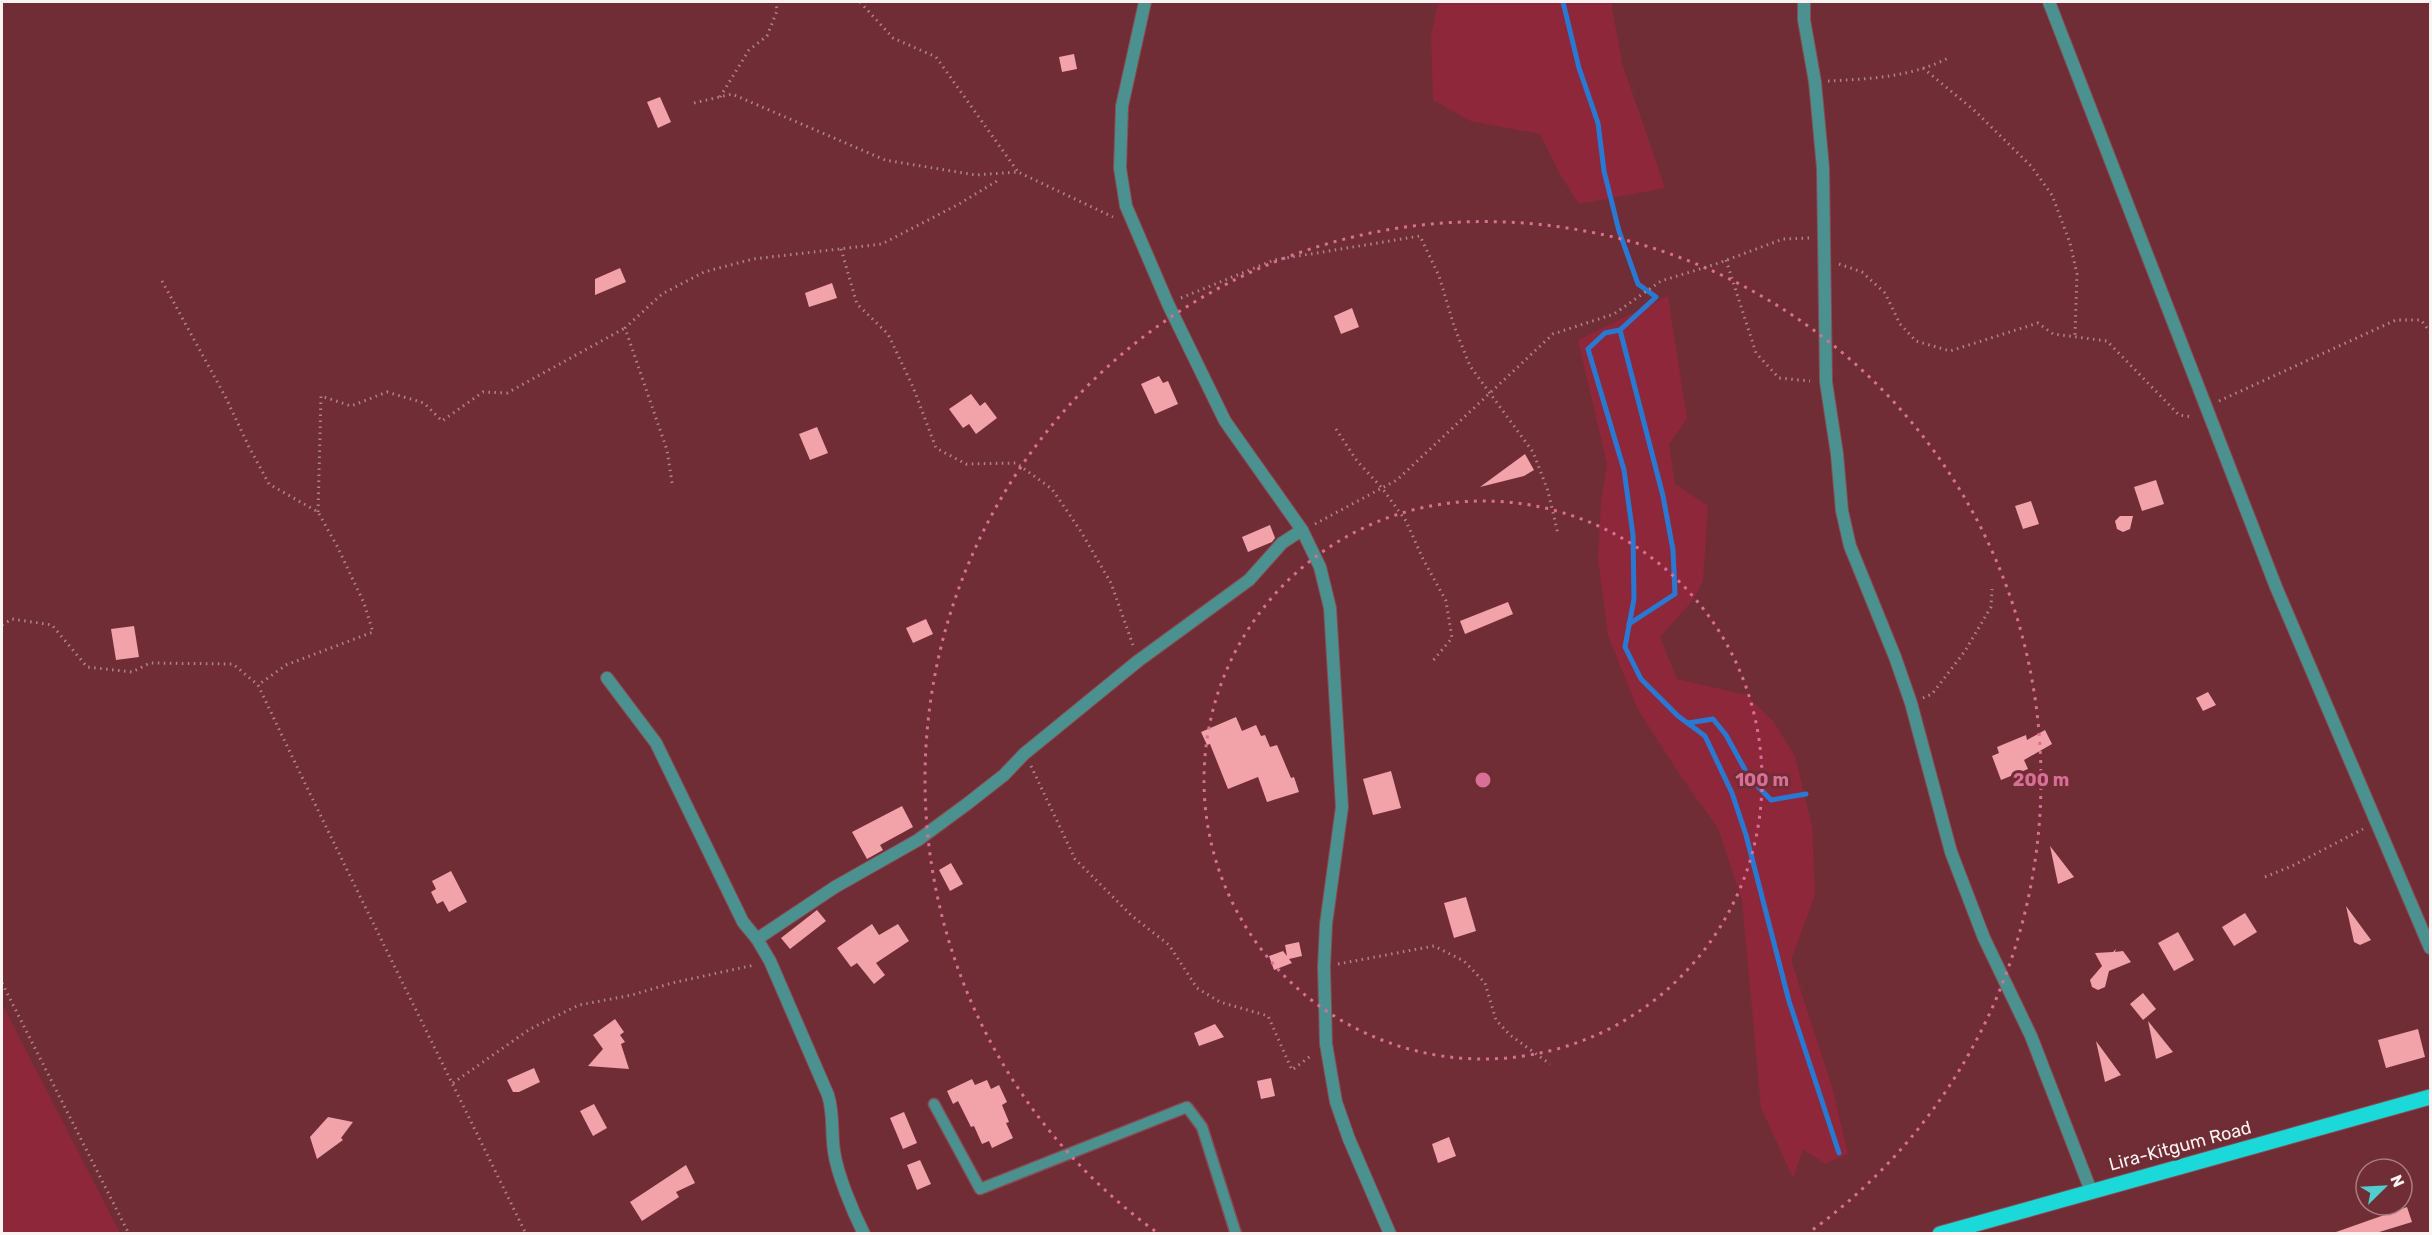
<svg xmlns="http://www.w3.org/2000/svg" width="2432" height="1235" font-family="Rubik,sans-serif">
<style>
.green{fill:#8f273a}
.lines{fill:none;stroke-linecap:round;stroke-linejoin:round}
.stream{stroke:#2979d3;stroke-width:5}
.building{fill:#f2a2a9}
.service-casing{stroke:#864d54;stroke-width:13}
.minor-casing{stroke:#864d54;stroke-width:14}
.primary-casing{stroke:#864d54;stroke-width:17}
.path{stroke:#ae8489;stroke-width:3;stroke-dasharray:1.5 4.5;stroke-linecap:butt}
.service{stroke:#4b9190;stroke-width:10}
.minor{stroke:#4b9190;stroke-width:12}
.primary{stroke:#1ad9d8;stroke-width:15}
.ring{fill:none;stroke:#d96f97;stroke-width:3;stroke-dasharray:3 6}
.labels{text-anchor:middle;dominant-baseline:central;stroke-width:6;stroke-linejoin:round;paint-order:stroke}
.street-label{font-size:18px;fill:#fbf2f2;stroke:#702d36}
.centre{fill:#d96f97;stroke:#702d36;stroke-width:3}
.ring-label{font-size:18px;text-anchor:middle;font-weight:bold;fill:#d96f97;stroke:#702d36;stroke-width:6;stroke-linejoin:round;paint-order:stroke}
</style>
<rect width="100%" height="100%" fill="#702d36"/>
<g class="green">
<path d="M1438,2H1611L1622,63L1665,188L1579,204L1561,176L1540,134L1470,121L1433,100L1431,36Z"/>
<path d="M1668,296L1687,419L1669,444L1675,484L1708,506L1703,581L1693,600L1660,637L1677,679L1746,695L1773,721L1795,756L1812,826L1815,895L1791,960L1832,1087L1848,1154L1825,1164L1803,1149L1793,1178L1761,1108L1742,900L1718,828L1684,781L1638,710L1608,636L1598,558L1601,503L1607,464L1578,340Z"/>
<path d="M2,1004L120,1233H2Z"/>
</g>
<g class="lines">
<g class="stream">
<path d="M1563,2L1579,68L1598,123L1604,171L1619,231L1638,284L1656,297L1620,330L1663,496L1673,550L1675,594L1629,624"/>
<path d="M1620,330L1605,333L1588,349L1624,470L1633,535L1634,599L1625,647L1641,679L1678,716L1705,736L1732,793L1746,835L1789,1001L1839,1153"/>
<path d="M1688,723L1713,719L1726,735L1749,777L1771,800L1806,794"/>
</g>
</g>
<g class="building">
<path d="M1074,54L1077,69L1062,72L1059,57Z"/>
<path d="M660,97L671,122L658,128L647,102Z"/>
<path d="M620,268L626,282L595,295V279Z"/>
<path d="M832,283L837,298L809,307L805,293Z"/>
<path d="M1352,308L1359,327L1341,334L1334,316Z"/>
<path d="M1159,376L1163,383L1168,381L1178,404L1155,414L1141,384Z"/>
<path d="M971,394L980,406L985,402L997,418L976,434L969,424L963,428L949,409Z"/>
<path d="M817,427L828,453L810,460L799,434Z"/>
<path d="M1525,454L1534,470L1524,476L1480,487Z"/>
<path d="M2156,480L2164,504L2142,511L2134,487Z"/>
<path d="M2031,501L2039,524L2023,529L2015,506Z"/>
<path d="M2120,516H2133L2130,529L2123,532L2117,529L2115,521Z"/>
<path d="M1270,525L1275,538L1272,542L1248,552L1242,537Z"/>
<path d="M1508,602L1513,614L1465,634L1460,621Z"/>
<path d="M926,619L933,634L913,643L906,628Z"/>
<path d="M134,626L139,657L116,660L111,629Z"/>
<path d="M2208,692L2216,705L2203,711L2196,698Z"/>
<path d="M1236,717L1242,731L1256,725L1261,736L1265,735L1270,747L1277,745L1291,778L1294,777L1299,792L1267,802L1258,777L1228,789L1210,744L1207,745L1201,732Z"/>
<path d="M2045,730L2052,744L2024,760L2028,769L2001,780L1992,756L1999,753L1997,747L2026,735L2027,740Z"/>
<path d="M1391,771L1401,808L1373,815L1363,779Z"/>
<path d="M902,806L913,827L880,845L883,850L867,859L852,832Z"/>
<path d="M2050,846L2074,877L2058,884Z"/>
<path d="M951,863L963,884L950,891L939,870Z"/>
<path d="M451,871L467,902L449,912L443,901L437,904L431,892L436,889L432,881Z"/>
<path d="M1466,897L1476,931L1454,938L1444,903Z"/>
<path d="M2346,906L2371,940L2360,945L2354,942Z"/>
<path d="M817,910L826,921L790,949L781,938Z"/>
<path d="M2245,913L2257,932L2234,946L2222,927Z"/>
<path d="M872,924L879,935L898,924L909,941L876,963L885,975L874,984L857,963L851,967L837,948Z"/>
<path d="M2178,932L2194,960L2174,971L2158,943Z"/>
<path d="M1299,942L1302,956L1289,959L1292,963L1274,970L1269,956L1283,951L1287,956L1285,945Z"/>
<path d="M2116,949L2115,952L2123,951L2131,962L2109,971L2105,987L2098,990L2092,987L2090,980L2102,966L2095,953L2113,952Z"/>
<path d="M2143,993L2156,1009L2143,1020L2130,1004Z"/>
<path d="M615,1019L624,1032L620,1035L625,1042L621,1044L629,1069L588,1066L603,1049L593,1035Z"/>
<path d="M2148,1021L2173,1052L2156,1059Z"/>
<path d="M1215,1024L1224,1037L1199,1046L1194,1033Z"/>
<path d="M2418,1029L2425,1057L2386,1068L2378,1040Z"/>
<path d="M2096,1041L2121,1075L2105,1082Z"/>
<path d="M534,1068L540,1082L519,1092H513L507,1080Z"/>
<path d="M1271,1078L1275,1096L1261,1099L1257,1081Z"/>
<path d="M972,1079L975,1085L987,1080L991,1089L999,1085L1007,1102L1002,1105L1009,1122L1006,1123L1013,1138L992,1148L989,1141L982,1144L974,1126L971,1127L958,1101L953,1104L947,1091Z"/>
<path d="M594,1104L607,1128L593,1136L580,1111Z"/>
<path d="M904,1112L917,1143L903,1149L890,1118Z"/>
<path d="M328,1117L353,1122L341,1138L343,1140L317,1159L310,1137Z"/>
<path d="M1449,1137L1456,1156L1438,1163L1432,1144Z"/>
<path d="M920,1160L931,1184L917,1190L907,1165Z"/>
<path d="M686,1165L695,1183L676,1192L679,1197L642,1221L630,1202Z"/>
<path d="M2407,1207L2412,1222L2376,1233H2336V1232Z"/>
</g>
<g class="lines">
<defs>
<path id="service" d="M934,1104L980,1189L1187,1107L1202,1127L1236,1234"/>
<g id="minor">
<path d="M1145,2L1122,106L1120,168L1126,206L1168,304L1225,421L1302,530L1320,567L1330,608L1342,807L1326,924L1324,967L1326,1044L1336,1102L1349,1139L1390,1234"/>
<path d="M1804,2V20L1815,82L1823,168L1826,382L1837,454L1842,511L1850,546L1895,657L1911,703L1951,852L1984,938L2031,1036L2091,1191"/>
<path d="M2049,2L2276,587L2430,948"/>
<path d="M607,678L656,743L743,922L757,939L770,961L828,1095C834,1114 831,1131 834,1151C837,1174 853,1212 864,1234"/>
<path d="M757,939L835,887L918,840L967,804L1004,775L1024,754L1138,661L1249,580L1282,543L1302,530"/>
</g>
<path id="primary" d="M1940,1234L2430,1097"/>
</defs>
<use href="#service" class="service-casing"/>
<use href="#minor" class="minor-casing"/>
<use href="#primary" class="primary-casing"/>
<g class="path">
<path d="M860,2L893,38L936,57L1018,172"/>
<path d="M1923,68L1975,111L2031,166L2052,195L2070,243L2077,274L2075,335"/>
<path d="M1828,81C1869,79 1913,77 1950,57"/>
<path d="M720,97L749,50L767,36L777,11L776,2"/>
<path d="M694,103L732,94L885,160L975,175L1018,172L1113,217"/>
<path d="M841,249L857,304L888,334L913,387L936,448L966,464L1016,463L1052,489L1080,530L1111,583L1134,648"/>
<path d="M1726,260L1756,353L1779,378L1810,381"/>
<path d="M1839,264L1862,272L1885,293L1900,324L1916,341L1950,351L2038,323L2053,334L2107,341L2179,415L2193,417"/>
<path d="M162,281L226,398L249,447L269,484L318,512L337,546L364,603L373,632L286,665L258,685C345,869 437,1051 526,1234"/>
<path d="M1181,298L1274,260L1420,236L1439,276L1454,326L1470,366L1533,452L1548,491L1558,534"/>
<path d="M2219,401L2396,320H2421L2430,332"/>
<path d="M1336,429L1357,461L1382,488L1406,521L1423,559L1446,601L1452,638L1431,663"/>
<path d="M672,483L667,450L625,328L662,294L704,272L753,259L882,244L959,204L997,181"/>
<path d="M318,512L321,396L351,406L387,392L424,403L442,421L483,392L507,393L625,328"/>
<path d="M1315,524L1397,480L1553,334L1614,314L1661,281L1716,264L1783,239L1810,238"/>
<path d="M2,625L12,619L52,625L87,667L132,672L150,663L233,664L258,685"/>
<path d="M1923,698L1932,694L1965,651L1991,607L1992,589"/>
<path d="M1031,766L1075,859L1132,916L1169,945L1197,988L1220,1002L1268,1016L1292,1070L1312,1055"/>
<path d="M2265,877L2292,866L2363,829"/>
<path d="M1338,964L1434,946L1464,961L1485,983L1496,1020L1510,1035L1550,1064"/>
<path d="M2,983L129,1234"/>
<path d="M453,1083L530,1029L579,1005L632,995L672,983L754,965"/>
</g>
<use href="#service" class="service"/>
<use href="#minor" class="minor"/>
<use href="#primary" class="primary"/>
</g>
<g class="ring">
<circle cx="1483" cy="780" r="279"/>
<path d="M1155 1231A558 558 0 1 1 1811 1231"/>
</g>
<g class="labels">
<g class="street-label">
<text transform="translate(2180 1146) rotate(-15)">Lira-Kitgum Road</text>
</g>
</g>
<circle cx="1483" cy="780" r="9" class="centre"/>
<g class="ring-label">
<text x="1762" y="786">100 m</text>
<text x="2041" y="786">200 m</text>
</g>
<rect width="2432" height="1235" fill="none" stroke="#fbf2f2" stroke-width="6"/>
<g transform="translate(2384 1187) rotate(66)"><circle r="28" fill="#702d36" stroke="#a87c81" stroke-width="1.5"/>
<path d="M0-4.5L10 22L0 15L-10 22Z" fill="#52cdcc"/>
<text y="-9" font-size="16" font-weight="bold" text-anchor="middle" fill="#fbf2f2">N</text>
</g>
</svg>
